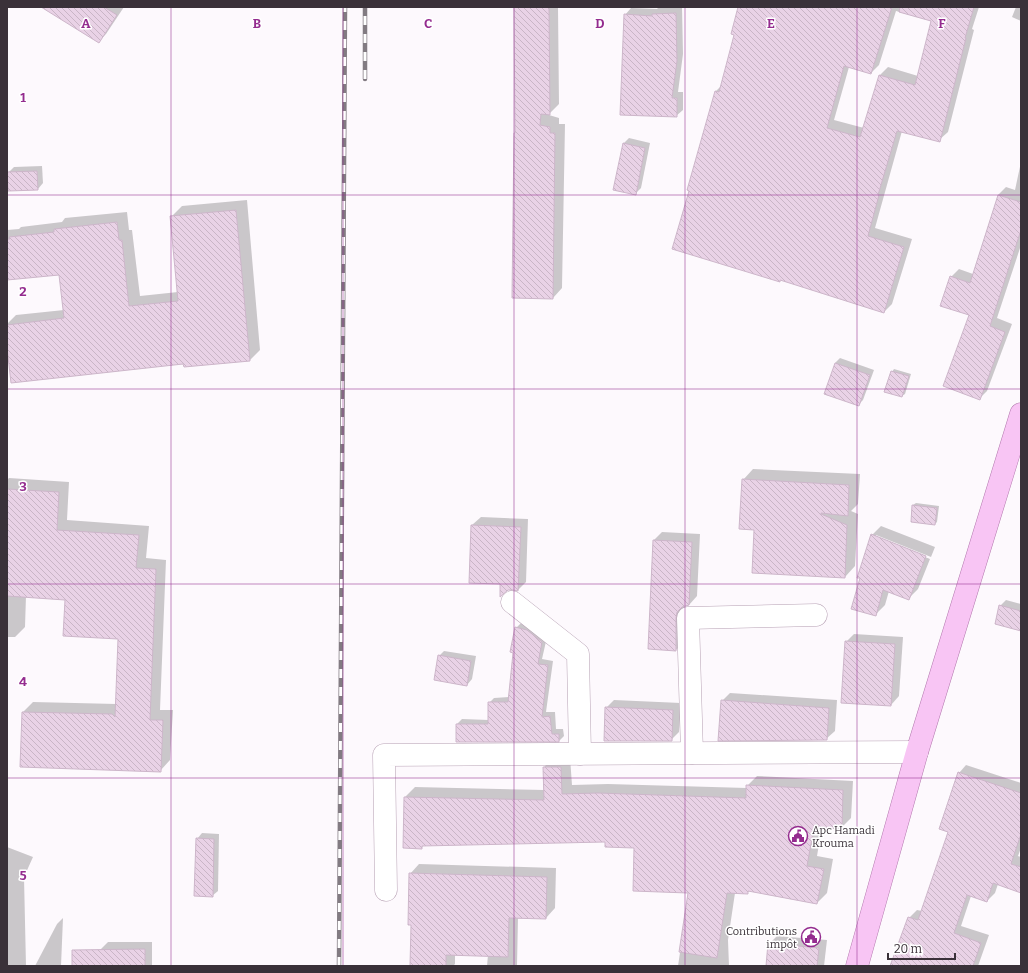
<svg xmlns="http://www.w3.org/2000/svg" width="1028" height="973" font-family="Bitter,serif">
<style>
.shadow{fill:#0003;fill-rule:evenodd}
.building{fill:url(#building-back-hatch);stroke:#cdb6ca}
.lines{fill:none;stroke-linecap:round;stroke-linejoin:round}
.minor-casing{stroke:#b7a1b4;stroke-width:23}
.major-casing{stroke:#b278ad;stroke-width:23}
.minor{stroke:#fff;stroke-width:22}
.major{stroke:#f8c5f4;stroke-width:22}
.rail-casing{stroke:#827b82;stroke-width:4.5}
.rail{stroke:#fff;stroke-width:3;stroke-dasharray:9;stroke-linecap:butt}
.grid{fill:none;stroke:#942c8f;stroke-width:1;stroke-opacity:0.55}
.labels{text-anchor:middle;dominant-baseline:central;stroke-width:3;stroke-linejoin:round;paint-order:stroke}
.poi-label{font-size:11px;fill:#3a3139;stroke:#fff;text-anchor:start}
.grid-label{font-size:13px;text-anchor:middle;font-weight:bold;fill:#942c8f;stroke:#fff;stroke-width:3;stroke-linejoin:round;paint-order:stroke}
</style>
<defs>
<pattern id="building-back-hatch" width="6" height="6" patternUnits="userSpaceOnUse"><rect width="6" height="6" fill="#e9d2e6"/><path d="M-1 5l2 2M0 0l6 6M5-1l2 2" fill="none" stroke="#c9b5c6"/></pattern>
</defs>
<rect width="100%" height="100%" fill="#fdf9fd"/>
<g class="shadow">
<path d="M43,7H124L106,34L98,42Z"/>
<path d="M515,7H558L559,104L550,113L549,115L559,118V124H565L562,288L553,298L515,133L516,132Z"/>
<path d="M659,7H682L683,54L678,92H683V110L676,116L625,15L631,8L657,9Z"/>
<path d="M744,7H979L972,29L974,30L948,132L939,140L902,131L875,228L912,239L892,304L884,312L688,189L716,91L722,85ZM896,11L932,21L918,76L888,67L880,75L864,128L834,120L849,67L871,73L879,65Z"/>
<path d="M1016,7H1021V21L1012,17Z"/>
<path d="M629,138L650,143L641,188L635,194L623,144Z"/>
<path d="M1021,162V245L997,318L1012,324L987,391L979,399L971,314L951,277L959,269L973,274L998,195L1006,187L1015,190Z"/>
<path d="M42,166L43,183L38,189L8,173L14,167Z"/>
<path d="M247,200L260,350L250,360L184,363L7,340V324L16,315L64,310L60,274L7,279V230L19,229L21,227L62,222L65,218L127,212L129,230H132L140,296L178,292L171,217L182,206Z"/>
<path d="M840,358L874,370L863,400L858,405L835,363Z"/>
<path d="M894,369L911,374L905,394L902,396L892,372Z"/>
<path d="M753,469L860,474L858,504L851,511L858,514L855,566L845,577L755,529L743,480Z"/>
<path d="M9,478L69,482L67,520L149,526L146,558L166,560L160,710H173L170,760L160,771L23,712L33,702L117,704L119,638L66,599L26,596L25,627L15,637H7V480Z"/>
<path d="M916,503L939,506L937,522L935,524L913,505Z"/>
<path d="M481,517L528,519L526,582L518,590L501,583L472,525Z"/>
<path d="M881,526L935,547L931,557L876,535V537L930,559L918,589L908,599L889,591L885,605L876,614L872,535Z"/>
<path d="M662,532L700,534L697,596L689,605L684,606V642L676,650L649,648L654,540Z"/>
<path d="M1006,600L1021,604V630L1000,606Z"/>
<path d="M521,623L532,625L547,637L542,659L553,661L546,712H555L556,729H563L564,736L559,741L457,724L462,719L489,720V703L494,698L509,697L516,628Z"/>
<path d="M854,634L903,637L899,696L891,705L846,642Z"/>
<path d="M444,651L476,656L472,679L467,685L439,656Z"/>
<path d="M730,693L837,700L835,731L826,739L722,701Z"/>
<path d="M614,700L681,703L679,732L671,740L606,708Z"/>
<path d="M554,757H570L572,785L608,784L747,788V786L757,776L853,781L851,818L841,828L822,827L817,856L833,859L827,893L817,903L750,890L747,893H735L728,940L729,966H678L689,892L635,847L606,841L424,845L421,848L405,797L415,787L545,790L544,767Z"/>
<path d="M966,765L1021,783V848L1018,856L1021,857V892L998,884L995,893L987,901L971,896L961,926L989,935L978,966H891L909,918L917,910L922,911L949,831L959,773Z"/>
<path d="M202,833L219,834L218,891L212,896L197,839Z"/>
<path d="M7,847L33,857L24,877L26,966H7Z"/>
<path d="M419,864L556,868L555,908L546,918L518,917L517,966H487L488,955L455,954V964L453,966H411L412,924L410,874Z"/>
<path d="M63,918L61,966H35L57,924Z"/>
<path d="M777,936L827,940L824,966H767L769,944Z"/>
<path d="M108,942H152V966H100V950Z"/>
</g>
<g class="building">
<path d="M41,7H104L117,15L99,43Z"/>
<path d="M514,7H549L550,115L541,114L540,125L550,127V133H555L553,299L512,298L514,133H515Z"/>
<path d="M738,7H892L871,74L844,66L827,128L860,137L879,75L915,85L931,21L899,12L900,7H974L965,38H966L940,142L897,131L878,195H879L868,236L904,247L884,313L780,280V282L672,249L689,191L687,190L715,91L719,92L734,35L731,34Z"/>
<path d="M676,13L677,61L672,98H677V117L620,115L624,14L652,16V14Z"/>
<path d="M623,143L645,148L636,195L613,190Z"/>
<path d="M37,171L38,190L8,191L7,172Z"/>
<path d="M998,195L1021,202V230L990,326L1005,332L980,400L943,386L969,315L940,306L950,276L970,283Z"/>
<path d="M236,210L250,361L184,367L183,364L11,383L7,348V325L64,318L59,275L7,280V239H10L9,237L54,232V229L117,222L119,240H122L129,306L178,301L170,216Z"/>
<path d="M835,363L870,375L859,406L824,394Z"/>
<path d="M891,371L909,376L902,397L884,392Z"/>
<path d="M742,479L849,485L848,516L821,513V514L847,525L845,578L752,573L754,530L739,529Z"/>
<path d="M7,489L59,492L57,530L139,535L136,568L156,569L150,720H163L161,772L20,767L22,712L112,714L115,717L118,639L63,636L65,600L7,596Z"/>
<path d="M912,505L937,508L935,525L911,522Z"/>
<path d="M471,525L521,527L518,591L513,590H508L500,597V584L469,583Z"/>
<path d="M871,534L926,556L909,600L883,590L876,616L851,609L860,578H857Z"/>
<path d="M653,540L692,542L689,605L682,607L677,612L676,618V651L648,649Z"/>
<path d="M999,605L1021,611V631L995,624Z"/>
<path d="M515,627L527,630L542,642L538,664L548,665L542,717L550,716L552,734H559V742H456V724H488V702H508L513,653L510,652Z"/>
<path d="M845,641L895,644L891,706L841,703Z"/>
<path d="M438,655L471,661L467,686L434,680Z"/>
<path d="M721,700L829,708L827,740L718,741Z"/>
<path d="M605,707L673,710L672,741H604Z"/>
<path d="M543,767H561L562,794L598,793L746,798V785L843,790L842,829L814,827L807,866L824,869L817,904L748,891V894L727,893L717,958L679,952L688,893L633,891L634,848L605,847V842L422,846V849L403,848L404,797L544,800Z"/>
<path d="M958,772L1021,793V834L1011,864L1021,867V893L993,883L987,902L967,895L954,933L981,943L973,966H890L908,917L918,920L948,832L939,829Z"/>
<path d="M196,838L214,839L213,897L194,896Z"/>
<path d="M409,873L547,877L546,919L509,918L508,957L446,955V966H410L411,925H408Z"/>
<path d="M768,943L819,948L817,966H766Z"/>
<path d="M145,949V966H72V950Z"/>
</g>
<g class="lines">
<defs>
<g id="minor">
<path d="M512,602L578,654L580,754"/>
<path d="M692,753L688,618L816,615"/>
<path d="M386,890L384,755L917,752"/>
</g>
<path id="major" d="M857,966L917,752L1021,414"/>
</defs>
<use href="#minor" class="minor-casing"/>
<use href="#major" class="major-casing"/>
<use href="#minor" class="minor"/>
<use href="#major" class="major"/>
<defs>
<g id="rail">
<path d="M365,79V7"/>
<path d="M339,966L345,7"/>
</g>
</defs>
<use href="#rail" class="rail-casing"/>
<use href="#rail" class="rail"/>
</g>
<path class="grid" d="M171,7V966M343,7V966M514,7V966M685,7V966M857,7V966M7,195H1021M7,389H1021M7,584H1021M7,778H1021"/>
<defs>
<symbol id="civic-ring" viewBox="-11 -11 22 22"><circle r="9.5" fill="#fff" stroke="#942c8f" stroke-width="1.5"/><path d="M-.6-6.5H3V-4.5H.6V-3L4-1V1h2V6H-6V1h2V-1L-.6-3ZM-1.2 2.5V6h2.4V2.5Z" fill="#942c8f"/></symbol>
</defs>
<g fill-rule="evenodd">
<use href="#civic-ring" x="787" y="825" width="22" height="22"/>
<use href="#civic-ring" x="800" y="926" width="22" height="22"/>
</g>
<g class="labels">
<g class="poi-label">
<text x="812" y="830">Apc Hamadi<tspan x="812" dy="13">Krouma</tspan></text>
<text x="797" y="931" text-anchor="end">Contributions<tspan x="797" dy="13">impôt</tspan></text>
</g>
</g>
<g class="grid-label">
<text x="86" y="28">A</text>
<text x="257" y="28">B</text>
<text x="428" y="28">C</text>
<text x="600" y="28">D</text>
<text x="771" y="28">E</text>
<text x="942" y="28">F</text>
<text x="23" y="102">1</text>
<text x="23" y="296">2</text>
<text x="23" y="491">3</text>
<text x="23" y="686">4</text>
<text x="23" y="880">5</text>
</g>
<rect width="1028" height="973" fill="none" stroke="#3a3139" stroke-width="16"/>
<path d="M888 953v6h67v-6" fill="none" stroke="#3a3139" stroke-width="2"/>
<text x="894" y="953" font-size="12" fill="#3a3139" stroke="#ffffff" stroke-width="3" paint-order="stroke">20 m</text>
</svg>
